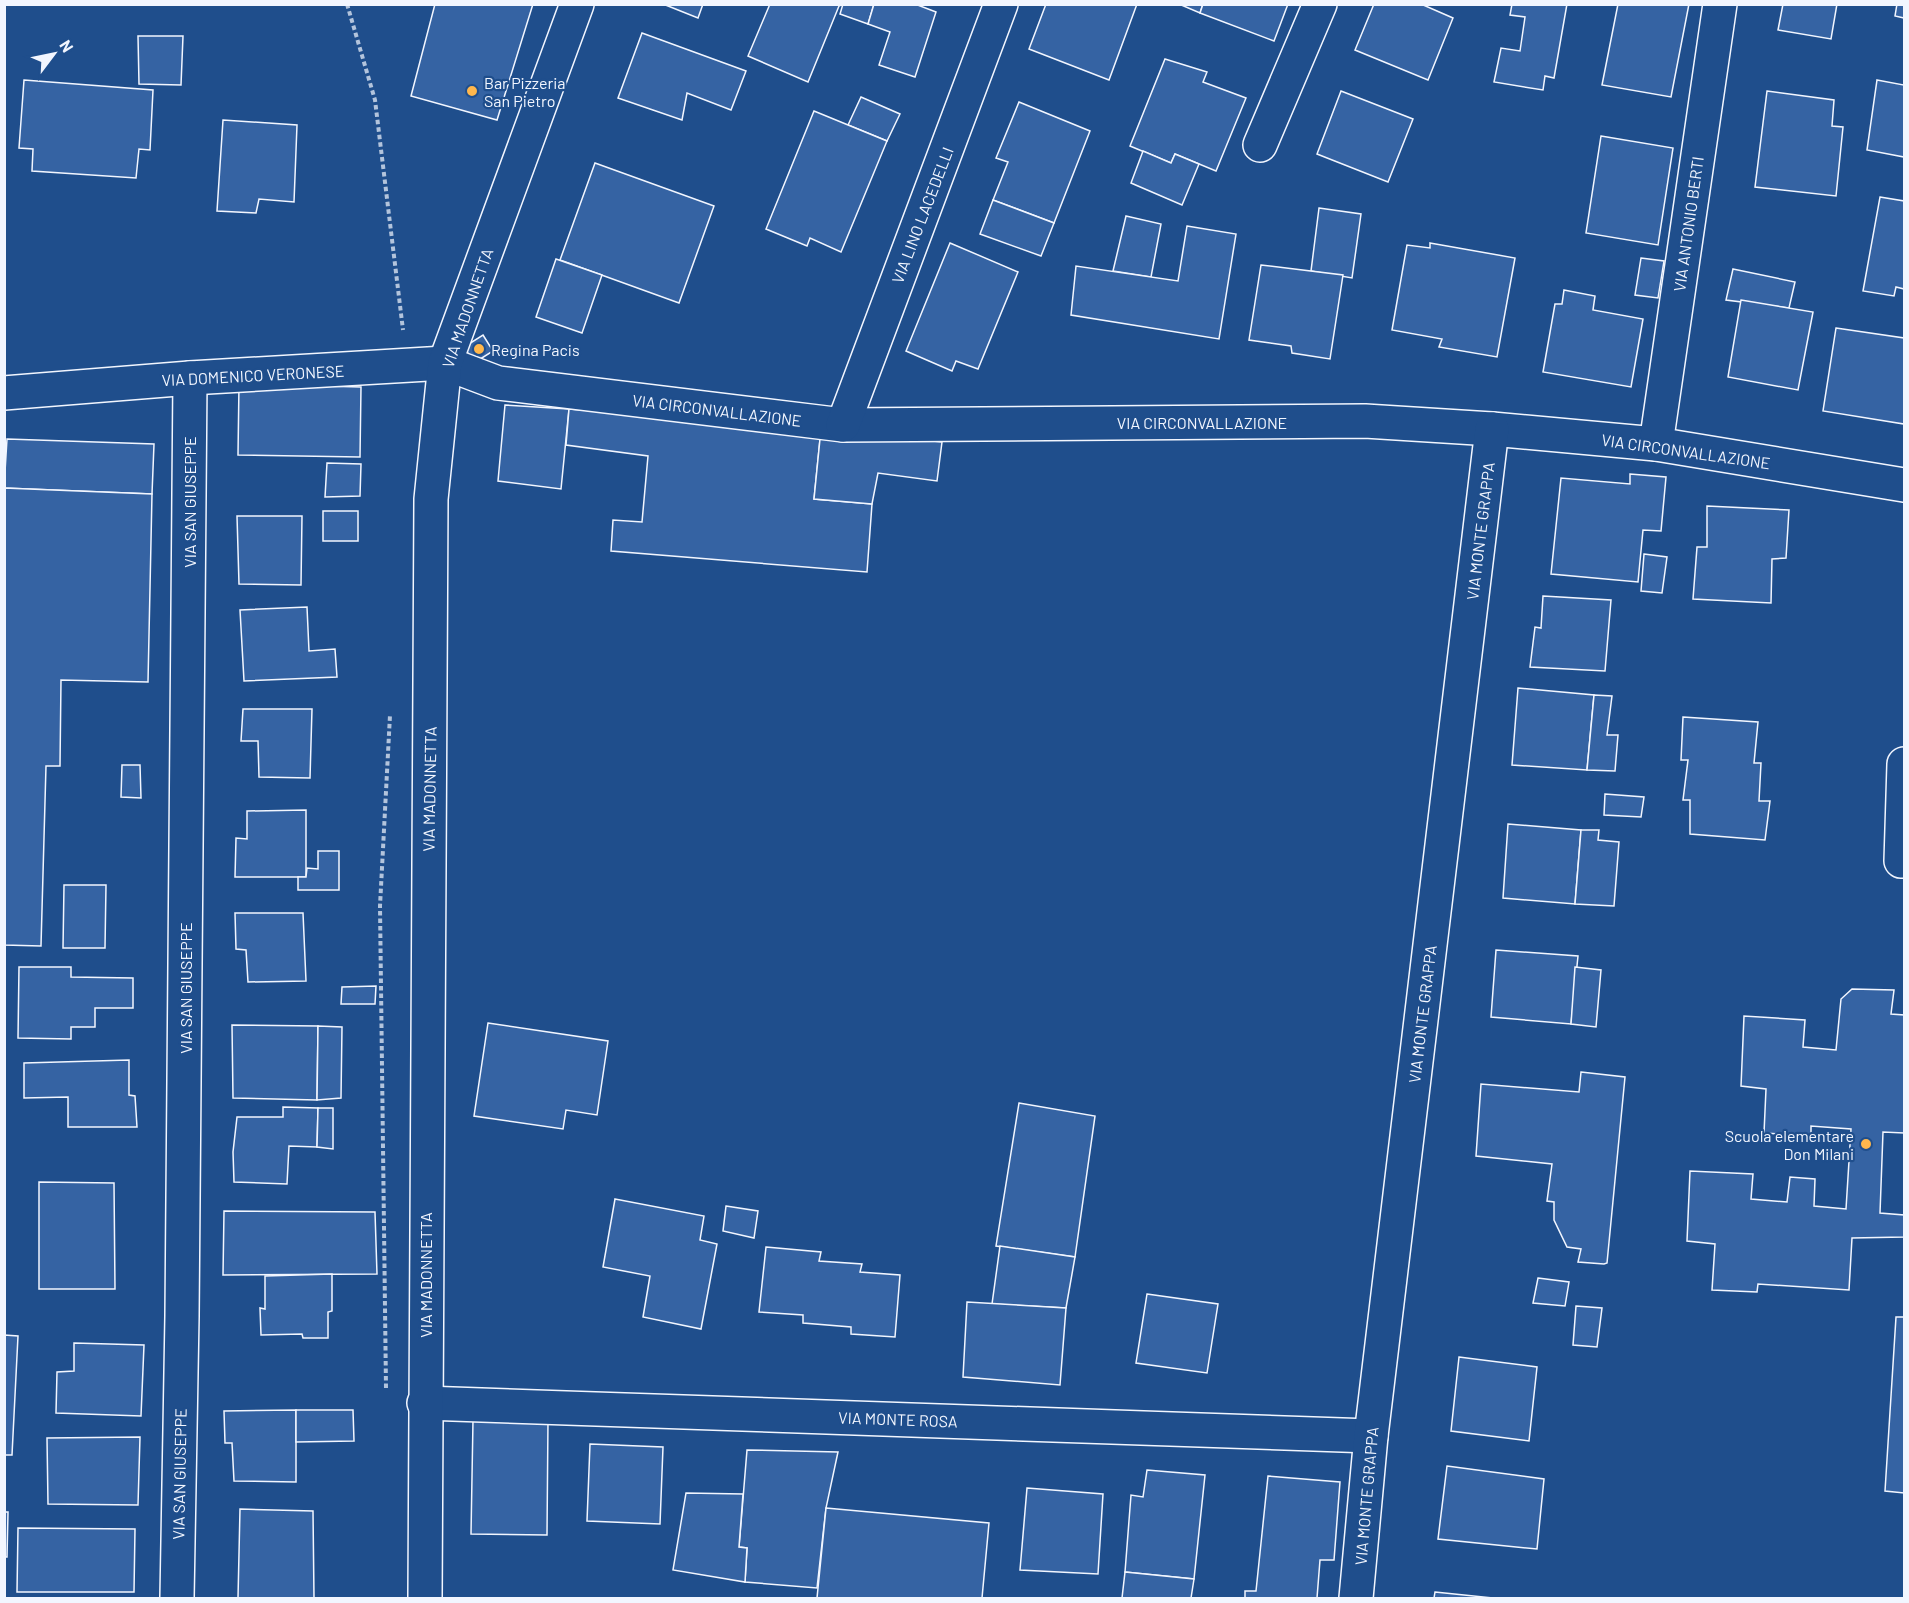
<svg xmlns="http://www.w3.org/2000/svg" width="1909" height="1603" font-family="Barlow,sans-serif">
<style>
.building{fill:#3563a3;stroke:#f2f6ff;stroke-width:1.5}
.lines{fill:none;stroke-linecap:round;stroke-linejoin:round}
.minor-casing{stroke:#f2f6ff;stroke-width:36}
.path{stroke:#b3c4dc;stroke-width:4;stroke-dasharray:4.5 3;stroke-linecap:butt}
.minor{stroke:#1f4e8c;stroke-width:33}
.poi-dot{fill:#ffb74d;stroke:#1f4e8c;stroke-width:2}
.labels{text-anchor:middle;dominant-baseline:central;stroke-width:4.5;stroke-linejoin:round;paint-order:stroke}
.poi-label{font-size:16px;fill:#f2f6ff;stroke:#1f4e8c;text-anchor:start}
.street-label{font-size:16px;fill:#f2f6ff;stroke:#1f4e8c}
</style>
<rect width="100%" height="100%" fill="#1f4e8c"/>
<g class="building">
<path d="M435,4H533L497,120L411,96Z"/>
<path d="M663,4H703L698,18Z"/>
<path d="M770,4H843L839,6L808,82L748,56Z"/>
<path d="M843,4H874L868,24L840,14Z"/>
<path d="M874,4H915L936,12L915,77L879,65L890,32L868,24Z"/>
<path d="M1046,4H1137L1109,80L1029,49Z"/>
<path d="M1179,4H1203L1200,13Z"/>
<path d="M1203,4H1288L1274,41L1200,13Z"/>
<path d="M1374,4H1421L1453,18L1428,80L1355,50Z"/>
<path d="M1512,4H1567L1554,78L1545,76L1543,90L1494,82L1501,48L1520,51L1525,17L1510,15Z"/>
<path d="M1618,4H1689L1671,97L1602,85Z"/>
<path d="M1783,4H1837L1831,39L1778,30Z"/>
<path d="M1897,4H1904V18L1895,16Z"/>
<path d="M642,33L746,71L731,110L687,93L682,120L618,98Z"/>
<path d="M138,36H183L181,85L139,84Z"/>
<path d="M1165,59L1207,72L1203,82L1246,98L1216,171L1175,154L1171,163L1130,146Z"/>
<path d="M24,80L153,90L150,150L139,149L136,178L32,171L33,149L19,148Z"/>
<path d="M1877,80L1904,85V157L1867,150Z"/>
<path d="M1341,91L1413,119L1388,182L1317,154Z"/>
<path d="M1767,91L1834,100L1832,126L1843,127L1836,196L1755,187Z"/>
<path d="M861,97L900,114L887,141L848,125Z"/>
<path d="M1019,102L1090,131L1054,223L993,200L1008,162L996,158Z"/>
<path d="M814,111L887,141L841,252L810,238L807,246L766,229Z"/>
<path d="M223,120L297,125L294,202L259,199L256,213L217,211Z"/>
<path d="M1601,136L1673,148L1658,245L1586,233Z"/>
<path d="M1143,151L1171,163L1175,154L1199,164L1182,205L1131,183Z"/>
<path d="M595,163L714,206L679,303L560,260Z"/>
<path d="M1880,197L1904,201V289L1896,287L1894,296L1863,291Z"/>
<path d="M993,200L1054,223L1041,256L980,234Z"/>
<path d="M1319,208L1361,214L1352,278L1311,271Z"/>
<path d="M1126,216L1161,224L1151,277L1113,271Z"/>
<path d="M1187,226L1236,234L1219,339L1071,315L1076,266L1178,281Z"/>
<path d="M950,243L1018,272L978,369L956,361L952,371L906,351Z"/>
<path d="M1430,243L1515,258L1497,357L1439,347L1442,339L1392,330L1407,245L1430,248Z"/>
<path d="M1641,258L1664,261L1658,298L1635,295Z"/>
<path d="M556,259L602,275L582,333L536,317Z"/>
<path d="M1261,265L1343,275L1330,359L1292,353L1291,346L1249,340Z"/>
<path d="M1733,269L1795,282L1789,308L1726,300Z"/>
<path d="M1564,290L1595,296L1593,310L1643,319L1631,387L1543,372L1555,304H1562Z"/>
<path d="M1741,300L1813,312L1798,390L1728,377Z"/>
<path d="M1836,328L1904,338V424L1823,411Z"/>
<path d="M483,335L493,351L474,363L464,347Z"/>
<path d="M239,384L361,387L360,457L238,455Z"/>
<path d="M505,405L569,409L561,489L498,481Z"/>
<path d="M569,409L821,429L814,499L872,504L867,572L611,551L613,520L642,522L648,456L566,445Z"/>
<path d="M821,429L942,442L937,481L878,473L872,504L814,499Z"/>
<path d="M7,439L154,444L152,494L4,488Z"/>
<path d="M327,463L361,464L360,496L325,497Z"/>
<path d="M1630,474L1666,477L1661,531L1643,530L1638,582L1551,574L1561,478L1630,484Z"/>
<path d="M4,488L152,494L148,682L61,680L60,766H46L41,946L4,945Z"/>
<path d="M1707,506L1789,510L1786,558L1772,559L1771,603L1693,599L1697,547H1707Z"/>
<rect x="323" y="511" width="35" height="30"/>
<path d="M237,516H302L301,585L239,584Z"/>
<path d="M1644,554L1667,557L1662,593L1641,591Z"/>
<path d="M1543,596L1611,600L1605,671L1530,667L1535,627L1541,628Z"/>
<path d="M307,607L309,651L335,649L337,677L244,681L240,610Z"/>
<path d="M1518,688L1594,695L1587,770L1512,765Z"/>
<path d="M1594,695L1612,696L1607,735H1618L1615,771L1587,770Z"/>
<path d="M243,709H312L310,778L259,777L258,741H241Z"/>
<path d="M1683,717L1758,722L1754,763H1761L1759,801H1770L1765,840L1690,834V800H1683L1688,760H1681Z"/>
<path d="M122,765H140L141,798L121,797Z"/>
<path d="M1605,794L1644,797L1641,817L1604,815Z"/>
<path d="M306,810V877H235L236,838L247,839V811Z"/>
<path d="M1508,824L1581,830L1575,904L1503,898Z"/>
<path d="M1581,830H1599L1598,840L1619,842L1614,906L1575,904Z"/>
<path d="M318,851H339V890H298V877H306L307,868L318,869Z"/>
<path d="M64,885H106L105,948H63Z"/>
<path d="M235,913H303L306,981L248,982L246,950L236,949Z"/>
<path d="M1496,950L1578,956L1571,1024L1491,1017Z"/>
<path d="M19,967H71V977L133,978V1008H95V1027H71V1039L18,1038Z"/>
<path d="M1575,967L1601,970L1596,1027L1571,1024Z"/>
<path d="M376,986L375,1004H341L342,987Z"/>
<path d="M1852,989L1894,990L1891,1014L1904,1015V1133L1883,1132L1880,1213L1904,1215V1237L1852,1238L1849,1290L1758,1284L1757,1292L1712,1290L1715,1244L1687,1241L1690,1171L1753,1174L1751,1199L1787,1202L1790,1177L1815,1179L1814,1206L1846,1209L1851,1129L1811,1126V1136L1764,1133L1766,1089L1741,1086L1744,1016L1805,1020L1803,1047L1836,1050L1841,999Z"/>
<path d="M488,1023L608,1041L597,1115L566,1110L563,1129L474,1116Z"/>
<path d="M232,1025L318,1026L317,1100L233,1098Z"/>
<path d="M318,1026L342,1027L341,1098L317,1100Z"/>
<path d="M129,1060V1095L135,1096L137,1127H68V1097L24,1098V1063Z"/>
<path d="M1581,1072L1625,1077L1607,1263L1604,1264L1578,1262L1581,1249L1567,1247L1554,1220V1202L1547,1201L1552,1164L1476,1156L1481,1084L1579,1092Z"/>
<path d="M1019,1103L1095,1116L1075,1257L996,1246Z"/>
<path d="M283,1107L318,1108L317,1147L289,1146L287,1184L234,1182L233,1152L237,1117H283Z"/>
<path d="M318,1108H333V1149L317,1147Z"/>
<path d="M39,1182L114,1183L115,1289H39Z"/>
<path d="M615,1199L704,1216L700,1240L717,1244L701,1329L643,1317L650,1276L603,1267Z"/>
<path d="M726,1206L758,1211L754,1238L723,1231Z"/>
<path d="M224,1211L375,1212L377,1274L223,1275Z"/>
<path d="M1000,1246L1075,1257L1066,1308L992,1304Z"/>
<path d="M766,1247L821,1252L819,1261L862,1264L860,1272L900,1275L895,1337L851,1334V1327L803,1323V1315L759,1312Z"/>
<path d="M332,1274V1311L328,1312V1338H303L302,1334L261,1335L260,1308L265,1309V1276Z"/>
<path d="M1538,1278L1569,1282L1565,1306L1533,1303Z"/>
<path d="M1147,1294L1218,1304L1207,1373L1136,1363Z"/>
<path d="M967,1302L1066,1308L1060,1385L963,1377Z"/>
<path d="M1576,1306L1602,1308L1597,1347L1573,1345Z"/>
<path d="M1896,1317H1904V1493L1885,1491Z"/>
<path d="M4,1335L18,1336L12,1455H4Z"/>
<path d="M74,1343L144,1345L141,1416L56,1413L57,1372L74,1371Z"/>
<path d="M1459,1357L1537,1367L1529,1441L1451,1431Z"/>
<path d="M296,1410V1482L234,1481L232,1443H225L224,1411Z"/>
<path d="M296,1410H353L354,1441L296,1442Z"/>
<path d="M473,1420H548L547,1535L471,1534Z"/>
<path d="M140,1437L138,1505L48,1504L47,1438Z"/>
<path d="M590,1444L663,1447L660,1524L587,1521Z"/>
<path d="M747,1450L838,1452L826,1508L817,1588L745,1582L747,1548L739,1547Z"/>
<path d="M1447,1466L1544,1479L1537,1549L1438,1539Z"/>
<path d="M1147,1470L1205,1475L1194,1579L1125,1572L1131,1495L1143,1497Z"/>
<path d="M1268,1476L1340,1482L1334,1560H1320L1317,1598H1245V1591H1256Z"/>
<path d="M1027,1488L1103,1494L1098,1574L1020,1570Z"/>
<path d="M686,1493L743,1494L739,1547L747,1548L745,1582L673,1570Z"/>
<path d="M826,1508L989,1523L982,1598H817Z"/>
<path d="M240,1509L313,1511L314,1598H238Z"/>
<path d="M4,1512H8L7,1557H4Z"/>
<path d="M18,1528L135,1529L134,1592H17Z"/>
<path d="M1125,1572L1194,1579L1191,1598H1122Z"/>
<path d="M1435,1592L1493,1598H1434Z"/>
</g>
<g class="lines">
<defs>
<g id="minor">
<path d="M1260,145L1320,4"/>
<path d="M4,393L190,378L445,363L498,383L843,425L1365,421L1492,429L1656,444L1904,485"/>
<path d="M843,425L1001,4"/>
<path d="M1656,444L1720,4"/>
<path d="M1904,764L1901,861H1904"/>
<path d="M424,1403L1371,1436"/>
<path d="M177,1598L182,1316L190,378"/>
<path d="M425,1598L431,499L445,363L577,4"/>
<path d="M1356,1598L1371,1436L1492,429"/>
</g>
</defs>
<use href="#minor" class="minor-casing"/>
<g class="path">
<path d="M347,4L375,100L403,330"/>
<path d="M386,1388L380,906L390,715"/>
</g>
<use href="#minor" class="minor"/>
</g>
<g class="poi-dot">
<circle cx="472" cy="91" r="6"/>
<circle cx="479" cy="349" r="6"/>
<circle cx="1866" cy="1144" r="6"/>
</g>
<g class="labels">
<g class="poi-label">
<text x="484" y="82">Bar Pizzeria<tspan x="484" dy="18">San Pietro</tspan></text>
<text x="491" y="349">Regina Pacis</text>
<text x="1854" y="1135" text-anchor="end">Scuola elementare<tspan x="1854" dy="18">Don Milani</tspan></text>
</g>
<g class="street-label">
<text transform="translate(922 215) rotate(-69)">VIA LINO LACEDELLI</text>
<text transform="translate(1688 224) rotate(-82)">VIA ANTONIO BERTI</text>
<text transform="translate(467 308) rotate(-71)">VIA MADONNETTA</text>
<text transform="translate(253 375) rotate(-3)">VIA DOMENICO VERONESE</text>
<text transform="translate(717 410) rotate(7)">VIA CIRCONVALLAZIONE</text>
<text x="1202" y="422">VIA CIRCONVALLAZIONE</text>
<text transform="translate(1686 451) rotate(8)">VIA CIRCONVALLAZIONE</text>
<text transform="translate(189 502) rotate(-90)">VIA SAN GIUSEPPE</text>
<text transform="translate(1480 531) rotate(-83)">VIA MONTE GRAPPA</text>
<text transform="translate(429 789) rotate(-89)">VIA MADONNETTA</text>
<text transform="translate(185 988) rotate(-90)">VIA SAN GIUSEPPE</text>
<text transform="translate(1422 1014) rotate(-83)">VIA MONTE GRAPPA</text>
<text transform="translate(425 1275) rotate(-90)">VIA MADONNETTA</text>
<text transform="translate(898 1419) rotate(2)">VIA MONTE ROSA</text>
<text transform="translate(179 1474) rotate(-89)">VIA SAN GIUSEPPE</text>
<text transform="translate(1366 1496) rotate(-85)">VIA MONTE GRAPPA</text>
</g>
</g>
<rect width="1909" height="1603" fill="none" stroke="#f2f6ff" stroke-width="12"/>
<g transform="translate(54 54) rotate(58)" stroke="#1f4e8c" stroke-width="4.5" paint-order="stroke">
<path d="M0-4.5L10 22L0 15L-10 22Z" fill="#f2f6ff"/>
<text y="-9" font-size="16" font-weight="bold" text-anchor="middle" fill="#f2f6ff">N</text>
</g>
</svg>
